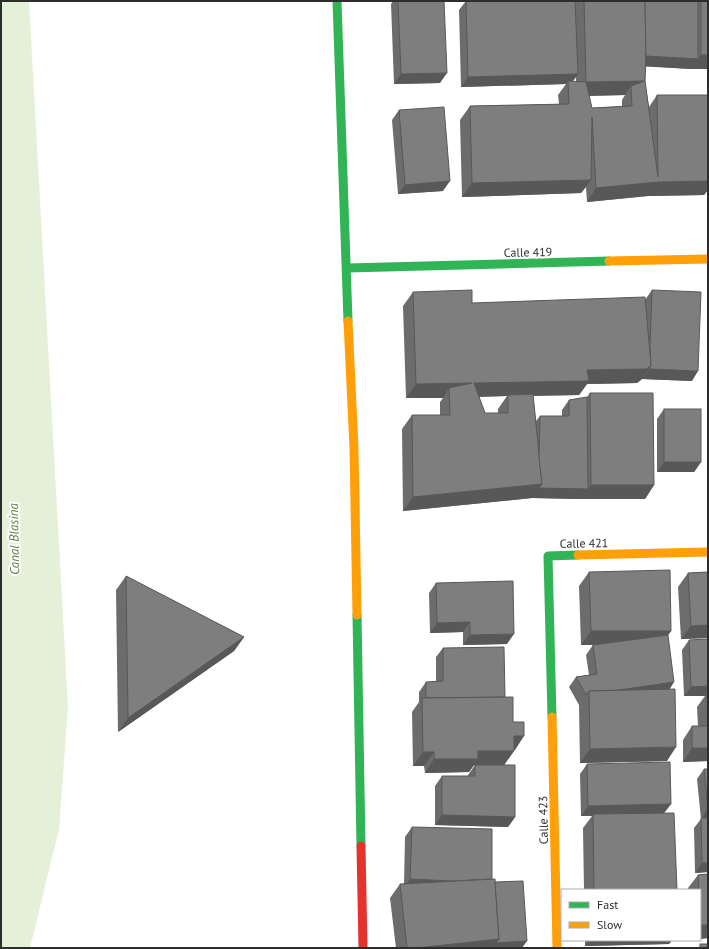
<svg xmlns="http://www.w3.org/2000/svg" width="709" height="949" font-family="'PT Sans',sans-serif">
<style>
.water{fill:#e5f0d8}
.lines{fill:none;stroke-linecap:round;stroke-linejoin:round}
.fast{stroke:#30b455;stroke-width:9}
.slow{stroke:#ff9f0a;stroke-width:9}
.jam{stroke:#e5322d;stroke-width:9}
.wall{fill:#6c6c6c;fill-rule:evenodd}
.shaded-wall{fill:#585858}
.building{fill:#7e7e7e;stroke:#585858;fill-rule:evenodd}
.labels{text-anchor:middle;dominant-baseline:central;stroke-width:4;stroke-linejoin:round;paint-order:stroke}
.street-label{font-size:12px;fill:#2d2d2d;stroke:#fff}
.water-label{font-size:13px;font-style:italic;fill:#5e7e3b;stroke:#fff}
</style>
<rect width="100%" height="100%" fill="#fff"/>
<path class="water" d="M1,1H29L68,708L59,829L30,948H1Z"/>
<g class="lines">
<g class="fast">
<path d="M337,1L348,321"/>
<path d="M348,268L609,261"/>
<path d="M357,615L361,846"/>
<path d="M552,717L548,556L578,555"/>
</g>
<g class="slow">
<path d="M609,261L708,259"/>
<path d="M348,321L354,448L357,615"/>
<path d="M578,555L708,552"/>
<path d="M552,717L557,948"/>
</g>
<path class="jam" d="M361,846L363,948"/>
</g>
<g class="wall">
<path d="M393,1H444L440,83L394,84L391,4Z"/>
<path d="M466,1H708V69H691L646,66L645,81L649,107L657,95H708V190L704,195L648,196L587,202L586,187L581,193L462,197L460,120L470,106L559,104L558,95L566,84L461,87L459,10ZM576,77V82H572ZM625,95L622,100V106L592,108L589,96Z"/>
<path d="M399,110L443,191L398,194L392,120Z"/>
<path d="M652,290L692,381L642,379L637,383L587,384L579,395L533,396L536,421L540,416H562V410L569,400L587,397L590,393L654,485L645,499H581L532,498L403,511L402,429L412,415H440V402L443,398H406L403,306L413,292L472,303L645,300ZM507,396L498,409V413H485L479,397Z"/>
<path d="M664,409L701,462L694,472H657V419Z"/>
<path d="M589,572L671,631L668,635L670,689L667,761L580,763L579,705L569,687L576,677L589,675L586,655L593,645H581L579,586Z"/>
<path d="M708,572V638L681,639L678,587L688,573Z"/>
<path d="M126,576L244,637L234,651L118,732L116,590Z"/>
<path d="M436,583L507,644L463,645V632L430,633L429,593Z"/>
<path d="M708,639V761L683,762V740L692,726H698L697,707L705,696H684L682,650L689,640Z"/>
<path d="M443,648L505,697L513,722L515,750H514V751L504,765L515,817L508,827L435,825V786L442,776H468V775L475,765H474L469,772L425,773L424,766H413L412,712L419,702V692L426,682H436V657Z"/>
<path d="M587,764L671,804L664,813L677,890H584L583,828L592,816H581L580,774Z"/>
<path d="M704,769H708V872L695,873L694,828L701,819L697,779Z"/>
<path d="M412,827L492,879L495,882L522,948H396L390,898L400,884H404L405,837Z"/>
<path d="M708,874V938L700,939V890H688V888L698,875Z"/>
<path d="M585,940H672L669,944L585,946Z"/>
</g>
<g class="shaded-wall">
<path d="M701,55H708V69H691L637,66L644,56L698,59Z"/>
<path d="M447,73L440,83L394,84L401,74Z"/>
<path d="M578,74L571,84L568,81L566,84L461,87L468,77Z"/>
<path d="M645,81L631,86L625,95L576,96L586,82Z"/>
<path d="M591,180L581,193L462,197L472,183Z"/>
<path d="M450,181L443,191L398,194L405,185Z"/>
<path d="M708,181V190L704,195L648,196L587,202L596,188L658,182Z"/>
<path d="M651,365L642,379L637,383L587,384L579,395L508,396V395L507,396L465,397L474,383L587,370Z"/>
<path d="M649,369L698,371L692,381L642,379Z"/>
<path d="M472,383L449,388L443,398H406L416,384Z"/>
<path d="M664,462H701L694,472H657Z"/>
<path d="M542,484L588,489L591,485H654L645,499H581L532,498L403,511L413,497Z"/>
<path d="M470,622L463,632L430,633L437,623Z"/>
<path d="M708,625V638L681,639L691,626Z"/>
<path d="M591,631H671L661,645H581Z"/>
<path d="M514,634L507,644L463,645L470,635Z"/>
<path d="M244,637L234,651L118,732L128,718Z"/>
<path d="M674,682L668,692L589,694Z"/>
<path d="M708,686V696L707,693L705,696H684L691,687Z"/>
<path d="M514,736H524L515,750H504Z"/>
<path d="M676,747L667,761L580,763L590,749Z"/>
<path d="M692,748H708V761L683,762Z"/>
<path d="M478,751H514L504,765H474L469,772L425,773L434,759Z"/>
<path d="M423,752H434L424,766H413Z"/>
<path d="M671,804L664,813L593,814L592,816H581L588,806Z"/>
<path d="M708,809V818L701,819Z"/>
<path d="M442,815L515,817L508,827L435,825Z"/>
<path d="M702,863H708V872L695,873Z"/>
<path d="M410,879L492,883L403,889Z"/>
<path d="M700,925H708V938L700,939Z"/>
<path d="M499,939L527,941L522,948H417Z"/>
<path d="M589,940H672L669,944L585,946Z"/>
</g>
<g class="building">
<path d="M398,1H444L447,73L401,74Z"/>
<path d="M466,1H575L578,74L468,77Z"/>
<path d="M584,1H645L646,52L645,81L658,177L657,95H708V181L658,182L596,188L592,117L591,180L472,183L470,106L569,104L568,81L586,82ZM645,81L631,86L632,106L592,108L586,82Z"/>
<path d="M645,1H698V59L646,56Z"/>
<rect x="701" y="1" width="7" height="54"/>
<path d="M444,107L450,181L405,185L399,110Z"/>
<path d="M472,290V303L645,297L651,365L647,369L587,370L589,381L474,383L485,413H508V395L533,394L542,484L413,497L412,415H450L449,388L472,383L416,384L413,292Z"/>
<path d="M652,290L701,292L698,371L649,369L651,365L650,346Z"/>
<path d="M590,393H653L654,485H591Z"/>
<path d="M587,397L588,489L539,488L542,484L539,458L540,416H569V400Z"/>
<rect x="664" y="409" width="37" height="53"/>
<path d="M670,570L671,631H591L589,572Z"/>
<path d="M708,572V625L691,626L688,573Z"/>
<path d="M126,576L244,637L128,718Z"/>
<path d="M513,581L514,634L470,635V622L437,623L436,583Z"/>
<path d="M668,635L674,682L619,690L589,691L586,695L576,677L597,674L593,645Z"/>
<path d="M708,639V686L691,687L689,640Z"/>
<path d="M504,647L505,697L426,698V682L443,681V648Z"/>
<path d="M675,689L676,747L590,749L589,691Z"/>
<path d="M707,693H708V748H692V726H708Z"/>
<path d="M513,697V722H524V736H514V751H478V759H434V752H423L422,698Z"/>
<path d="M670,762L671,804L588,806L587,764Z"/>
<path d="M475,765H515V817L442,815V776H475Z"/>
<path d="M704,769H708V809Z"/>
<path d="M674,813L677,890H594L593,814Z"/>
<path d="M701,818H708V863H702Z"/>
<path d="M412,827L492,829V879L452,881L410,879Z"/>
<path d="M708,874V925H700V890H699L698,875Z"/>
<path d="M495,879L499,939L417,948H407L400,884Z"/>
<path d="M523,881L527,941L496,943L499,939L495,882Z"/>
<rect x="700" y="944" width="8" height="4"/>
<path d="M509,947V948H436Z"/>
</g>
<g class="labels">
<g class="street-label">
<text transform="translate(528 252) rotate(-1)">Calle 419</text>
<text transform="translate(584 543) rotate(-1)">Calle 421</text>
<text transform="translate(543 820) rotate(-91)">Calle 423</text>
</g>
<g class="water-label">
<text transform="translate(14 539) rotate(-91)">Canal Blasina</text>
</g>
</g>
<rect width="709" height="949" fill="none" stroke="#2d2d2d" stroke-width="4"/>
<rect x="561" y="889" width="140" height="52" fill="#ffffff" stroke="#ababab"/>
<rect x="569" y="902" width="20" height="6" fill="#30b455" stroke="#ababab"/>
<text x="597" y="909" font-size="12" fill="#2d2d2d">Fast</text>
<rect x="569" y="922" width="20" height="6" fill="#ff9f0a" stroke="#ababab"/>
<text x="597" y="929" font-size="12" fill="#2d2d2d">Slow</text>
</svg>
